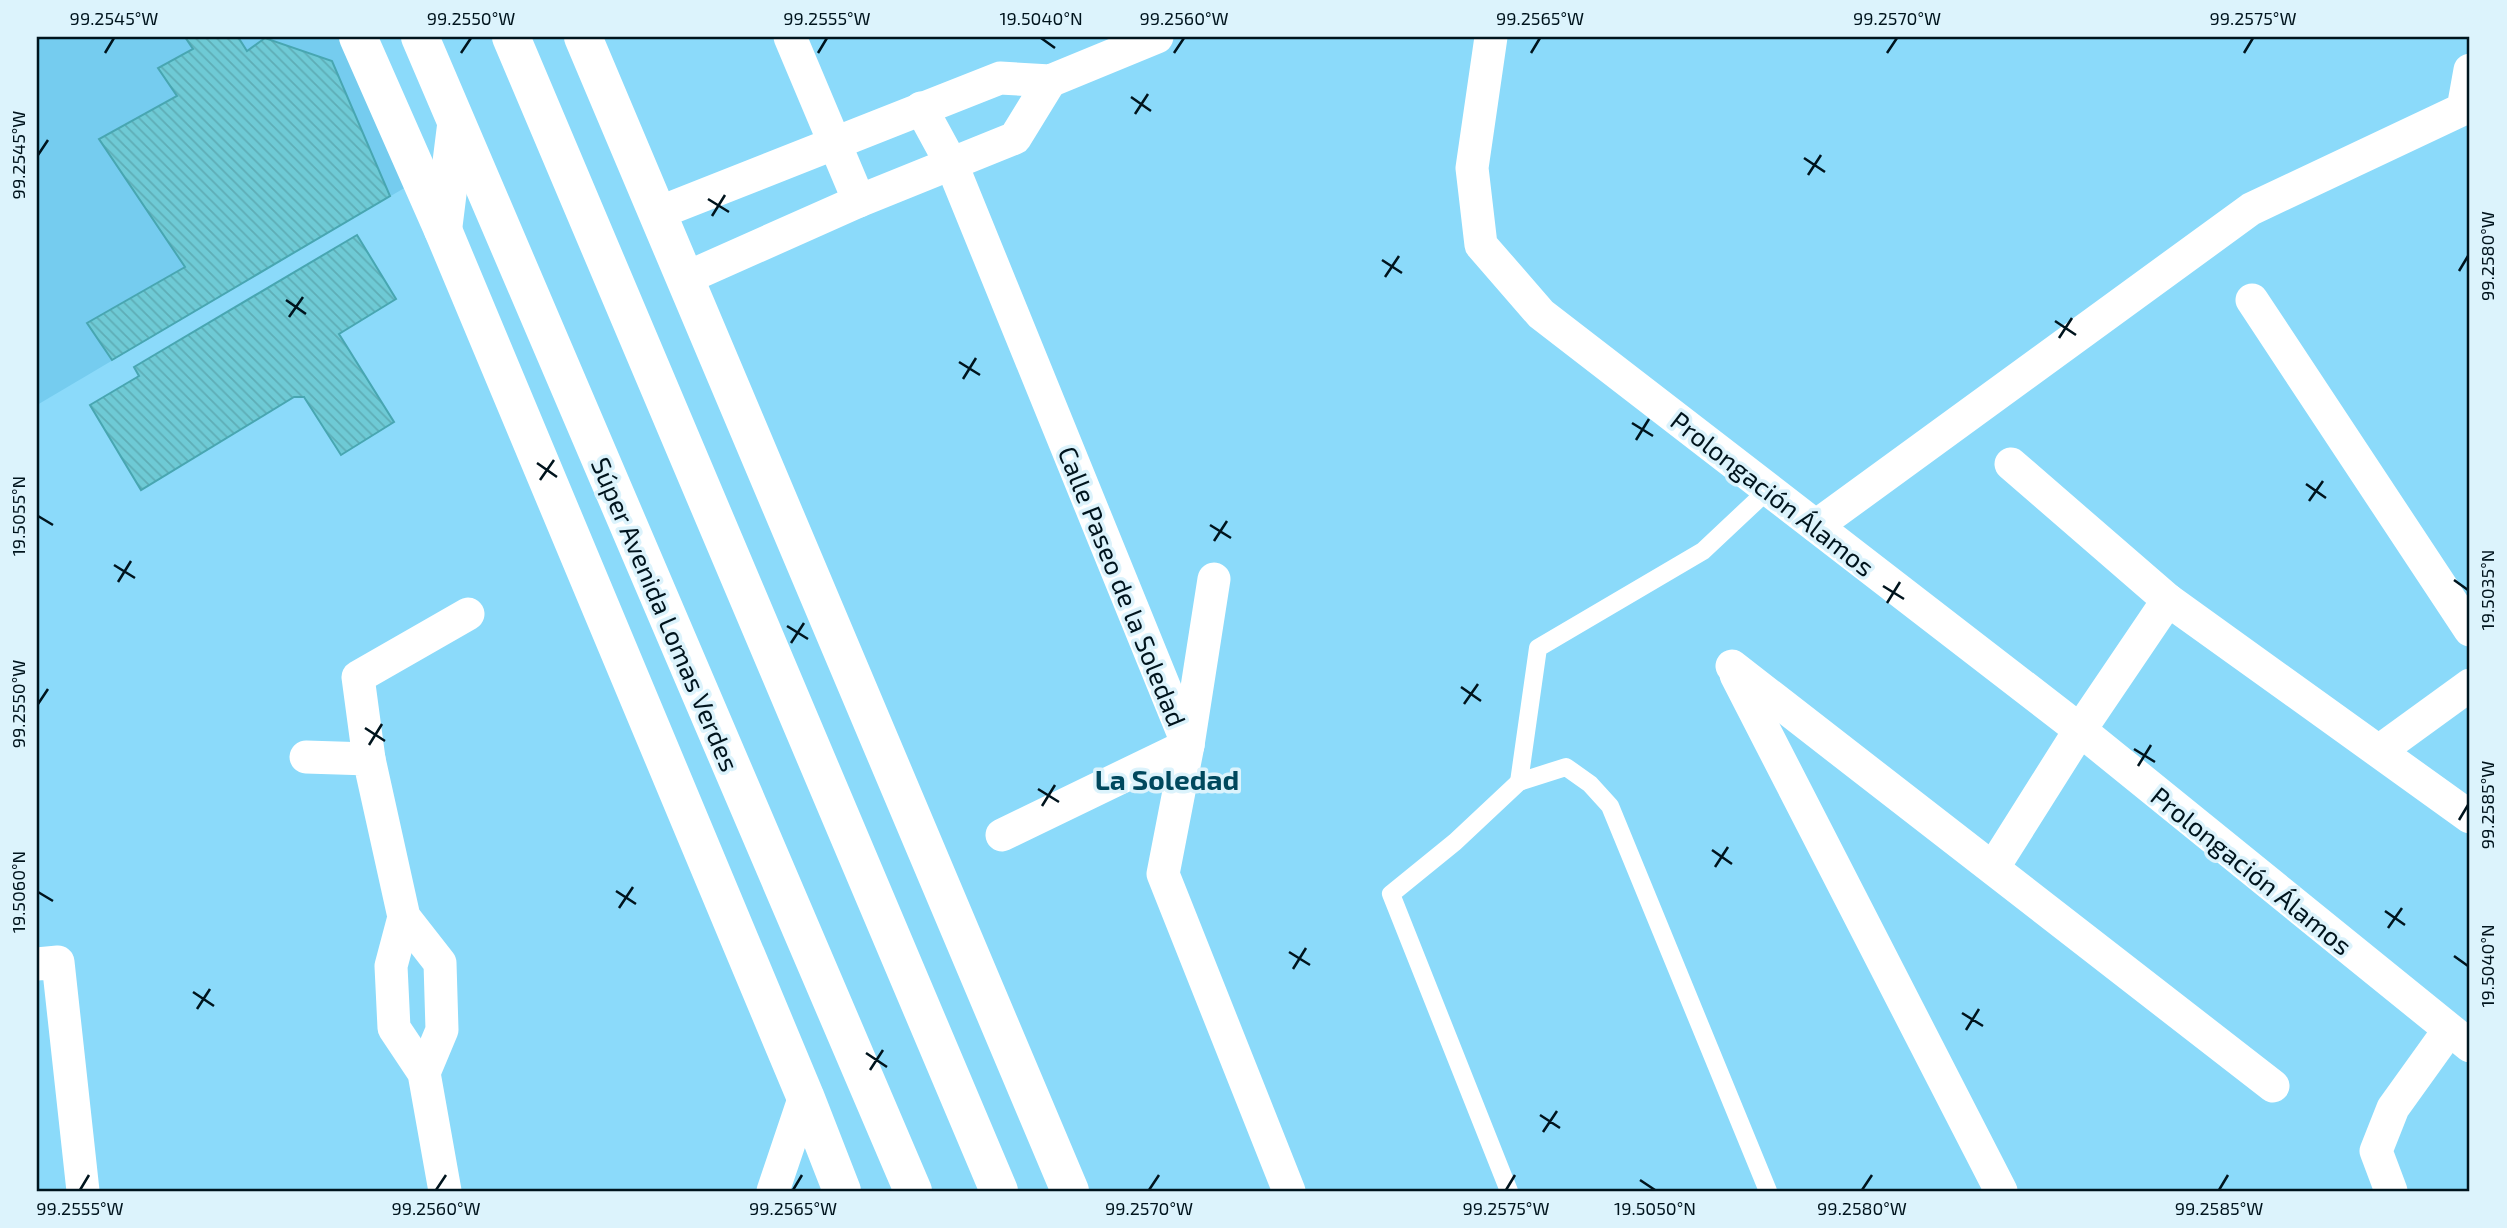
<svg xmlns="http://www.w3.org/2000/svg" width="2507" height="1228" font-family="'Exo 2',sans-serif">
<style>
.built{fill:#75ccef}
.building{fill:url(#building-back-hatch);stroke:#48a6b1;stroke-width:2}
.lines{fill:none;stroke-linecap:round;stroke-linejoin:round}
.service{stroke:#fff;stroke-width:18}
.minor{stroke:#fff;stroke-width:33}
.secondary{stroke:#fff;stroke-width:38}
.primary{stroke:#fff;stroke-width:38}
.ticks{fill:none;stroke:#00141d;stroke-width:2.5}
.labels{text-anchor:middle;dominant-baseline:central;stroke-width:7;stroke-linejoin:round;paint-order:stroke}
.street-label{font-size:26px;fill:#00141d;stroke:#dcf3fc}
.neighbourhood-label{font-size:28px;font-weight:bold;fill:#00485d;stroke:#dcf3fc}
.neatline{fill:none;stroke:#00141d;stroke-width:2.5}
.ticks-label{font-size:18px;text-anchor:middle;fill:#00141d}
</style>
<defs>
<pattern id="building-back-hatch" width="6" height="6" patternUnits="userSpaceOnUse" patternTransform="scale(1.75)"><rect width="6" height="6" fill="#6ecad5"/><path d="M-1 5l2 2M0 0l6 6M5-1l2 2" fill="none" stroke="#5eadb6"/></pattern>
</defs>
<rect width="100%" height="100%" fill="#8bdafa"/>
<path class="built" d="M37,37H342L406,187L37,405Z"/>
<g class="building">
<path d="M185,37H238L247,51L265,38L332,61L390,196L112,360L87,323L185,267L99,139L177,96L158,68L193,49Z"/>
<path d="M357,235L396,299L339,334L394,422L341,455L304,397H294L141,490L90,405L139,376L134,367Z"/>
</g>
<g class="lines">
<g class="service">
<path d="M1519,782L1538,648L1703,551L1769,489"/>
<path d="M1509,1191L1391,894L1455,842L1519,782L1566,767L1590,784L1610,806L1768,1191"/>
</g>
<g class="minor">
<path d="M790,37L859,201"/>
<path d="M1491,37L1472,168L1481,245L1541,314L2080,730L2470,1046"/>
<path d="M921,108L952,165L1188,745"/>
<path d="M658,213L1000,78L1050,81L1157,37"/>
<path d="M686,278L859,201L1015,138L1050,81"/>
<path d="M2252,300L2470,630"/>
<path d="M2011,464L2168,600L2470,817"/>
<path d="M1816,526L2251,209L2463,109L2470,70"/>
<path d="M1214,579L1188,745L1163,874L1289,1191"/>
<path d="M1732,666L2273,1086"/>
<path d="M1736,675L2001,1191"/>
<path d="M2379,751L2470,685"/>
<path d="M306,757L369,759L404,917L440,963L442,1030L424,1073"/>
<path d="M369,759L358,677L468,614"/>
<path d="M1002,835L1188,745"/>
<path d="M1993,868L2080,730L2168,600"/>
<path d="M404,917L391,966L394,1028L424,1073L445,1191"/>
<path d="M37,964L58,962L83,1191"/>
<path d="M773,1191L805,1096"/>
<path d="M2391,1191L2376,1151L2393,1108L2449,1030"/>
</g>
<g class="secondary">
<path d="M358,37L443,230L805,1096L842,1191"/>
<path d="M583,37L1070,1191"/>
</g>
<g class="primary">
<path d="M420,37L913,1191"/>
<path d="M511,37L999,1191"/>
<path d="M443,230L456,126"/>
</g>
</g>
<path class="ticks" d="M1041,38L1055,48M105,53L114,38M461,53L471,38M818,53L827,38M1174,53L1184,38M1531,53L1540,38M1887,53L1897,38M2244,53L2253,38M1131,97L1151,111M1135,114L1148,94M38,155L48,140M1804,158L1825,172M1808,175L1821,155M708,199L729,212M712,216L725,195M1382,260L1402,273M2459,271L2468,256M1385,277L1399,256M286,300L306,314M289,317L303,297M2055,321L2076,335M2059,338L2072,318M959,362L980,375M963,379L976,358M1632,423L1653,436M1636,440L1649,419M537,463L557,477M540,480L554,460M2306,484L2326,498M2309,501L2323,481M38,516L53,525M1210,525L1231,538M1214,541L1227,521M114,565L135,578M2454,580L2468,590M118,582L131,561M1883,586L1904,599M1887,603L1900,582M787,626L808,639M791,643L804,623M1461,687L1481,701M38,704L48,689M1464,704L1478,684M365,728L385,741M369,745L382,724M2134,749L2155,762M2138,766L2151,745M1038,789L1059,802M1042,806L1055,785M2459,820L2468,805M1712,850L1732,864M1715,867L1728,847M616,891L636,904M38,892L53,901M619,908L633,887M2385,911L2405,925M2388,928L2402,908M1289,952L1310,965M2454,956L2468,966M1293,969L1306,948M193,992L214,1006M197,1009L210,989M1962,1013L1983,1026M1966,1030L1979,1009M866,1053L887,1067M870,1070L883,1050M1540,1115L1560,1128M1543,1132L1557,1111M1640,1180L1655,1190M80,1190L89,1175M436,1190L446,1175M793,1190L802,1175M1149,1190L1159,1175M1506,1190L1515,1175M1862,1190L1872,1175M2219,1190L2228,1175"/>
<g class="labels">
<g class="street-label">
<text transform="translate(1773 493) rotate(38)">Prolongación Álamos</text>
<text transform="translate(1123 586) rotate(68)">Calle Paseo de la Soledad</text>
<text transform="translate(666 614) rotate(67)">Súper Avenida Lomas Verdes</text>
<text transform="translate(2252 870) rotate(39)">Prolongación Álamos</text>
</g>
<g class="neighbourhood-label">
<text x="1167" y="779">La Soledad</text>
</g>
</g>
<rect width="2507" height="1228" fill="none" stroke="#dcf3fc" stroke-width="77"/>
<rect x="38" y="38" width="2430" height="1152" class="neatline"/>
<g class="ticks-label">
<text x="114" y="25">99.2545°W</text>
<text x="471" y="25">99.2550°W</text>
<text x="827" y="25">99.2555°W</text>
<text x="1041" y="25">19.5040°N</text>
<text x="1184" y="25">99.2560°W</text>
<text x="1540" y="25">99.2565°W</text>
<text x="1897" y="25">99.2570°W</text>
<text x="2253" y="25">99.2575°W</text>
<text transform="translate(19 155) rotate(-90)" y="6">99.2545°W</text>
<text transform="translate(2488 256) rotate(-90)" y="6">99.2580°W</text>
<text transform="translate(19 516) rotate(-90)" y="6">19.5055°N</text>
<text transform="translate(2488 590) rotate(-90)" y="6">19.5035°N</text>
<text transform="translate(19 704) rotate(-90)" y="6">99.2550°W</text>
<text transform="translate(2488 805) rotate(-90)" y="6">99.2585°W</text>
<text transform="translate(19 892) rotate(-90)" y="6">19.5060°N</text>
<text transform="translate(2488 966) rotate(-90)" y="6">19.5040°N</text>
<text x="80" y="1215">99.2555°W</text>
<text x="436" y="1215">99.2560°W</text>
<text x="793" y="1215">99.2565°W</text>
<text x="1149" y="1215">99.2570°W</text>
<text x="1506" y="1215">99.2575°W</text>
<text x="1655" y="1215">19.5050°N</text>
<text x="1862" y="1215">99.2580°W</text>
<text x="2219" y="1215">99.2585°W</text>
</g>
</svg>
